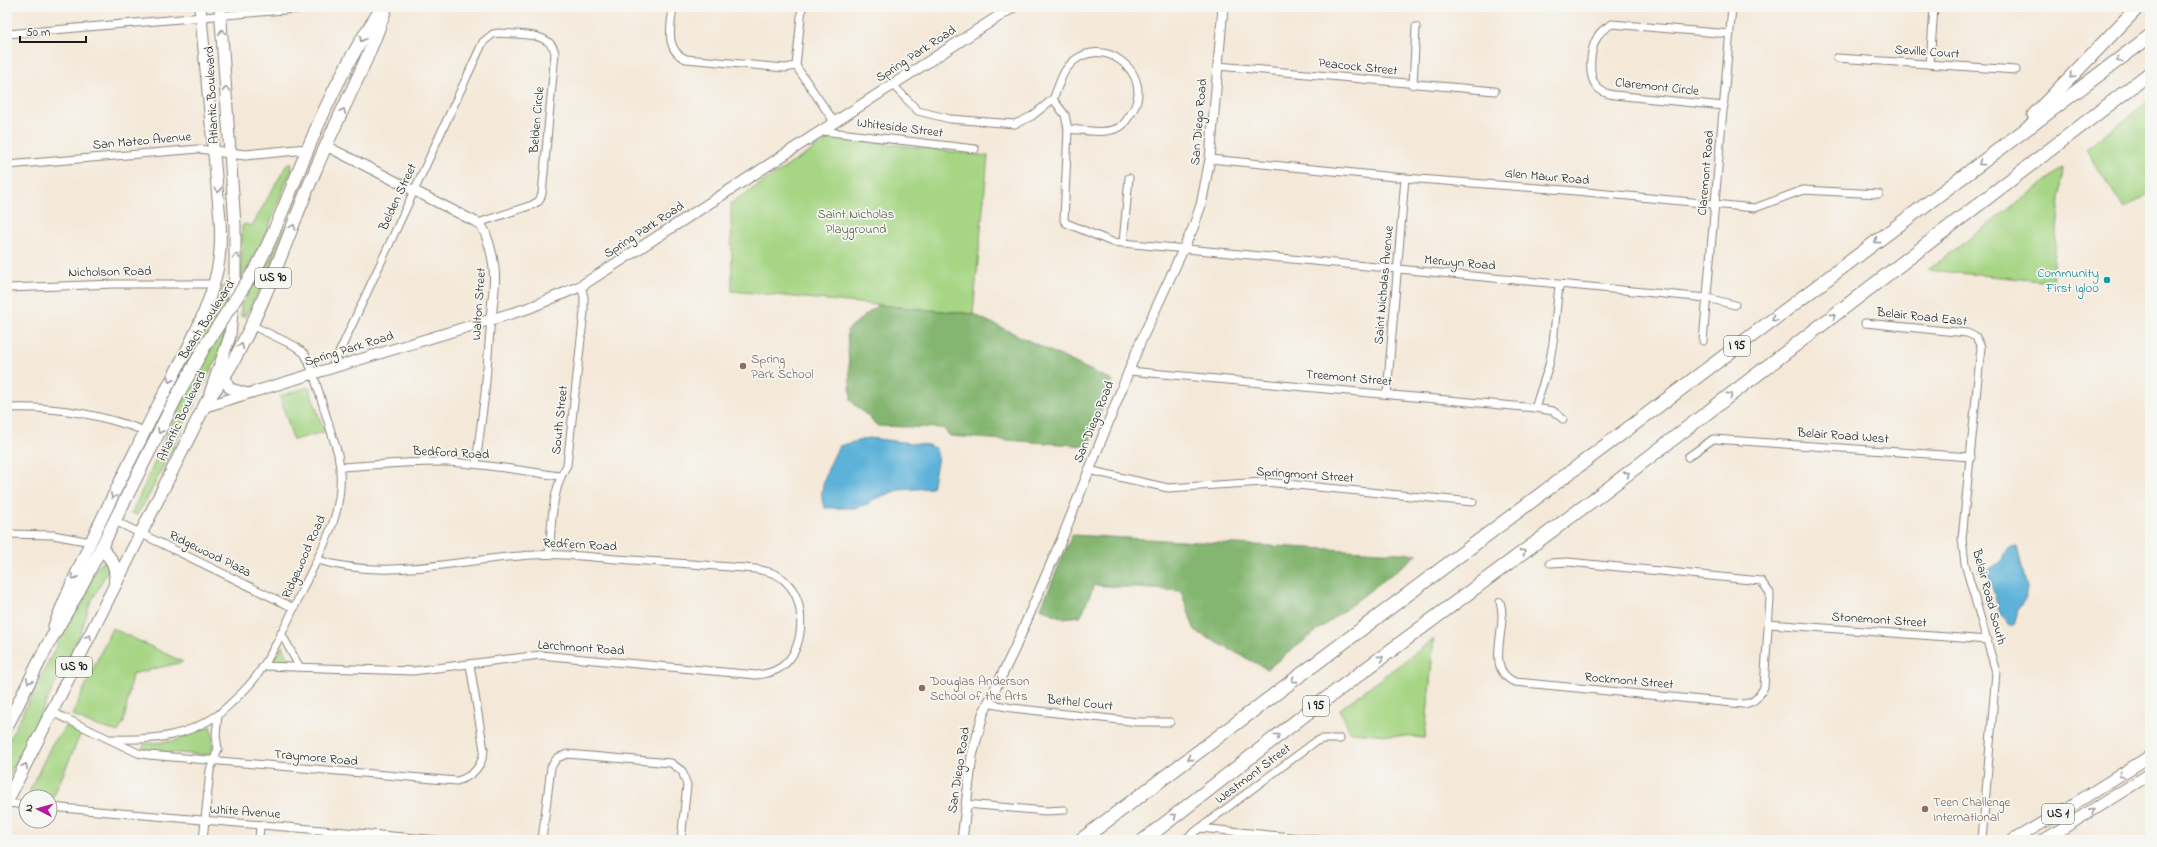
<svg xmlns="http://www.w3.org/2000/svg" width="2157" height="847" font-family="'Indie Flower',sans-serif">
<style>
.green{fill:#a6d583;stroke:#617850}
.forest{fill:#84b671;stroke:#506946}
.water{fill:#5db2d9;stroke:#3c677a}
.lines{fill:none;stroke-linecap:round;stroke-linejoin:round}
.minor-casing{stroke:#88827a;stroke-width:9}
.tertiary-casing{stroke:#88827a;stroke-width:11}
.secondary-casing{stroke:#88827a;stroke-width:12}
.primary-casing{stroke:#88827a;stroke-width:13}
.trunk-casing{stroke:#88827a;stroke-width:14}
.motorway-casing{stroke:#88827a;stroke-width:15}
.minor{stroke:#fff;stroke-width:7}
.tertiary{stroke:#fff;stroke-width:9}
.secondary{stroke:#fff;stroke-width:10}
.primary{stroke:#fff;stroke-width:11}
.trunk{stroke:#fff;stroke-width:12}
.motorway{stroke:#fff;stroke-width:13}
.trunk-bridge-casing{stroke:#88827a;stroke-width:14;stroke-linecap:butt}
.trunk-bridge{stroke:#fff;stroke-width:12}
.oneway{stroke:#999}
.culture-dot{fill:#0f9aa8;stroke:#f6f6f2;stroke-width:1.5}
.education-dot{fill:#8d6e63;stroke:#f6f6f2;stroke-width:1.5}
.labels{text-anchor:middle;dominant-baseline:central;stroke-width:3.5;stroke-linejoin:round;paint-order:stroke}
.shield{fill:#f6f6f2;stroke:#5d5d5c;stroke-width:1}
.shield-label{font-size:12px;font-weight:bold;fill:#1c1c1c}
.street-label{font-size:13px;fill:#1c1c1c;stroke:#f6f6f2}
.park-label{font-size:13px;fill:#4c5d40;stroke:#f6f6f2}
.culture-label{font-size:13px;fill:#0d838f;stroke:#f6f6f2;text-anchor:end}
.education-label{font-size:13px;fill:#785e54;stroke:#f6f6f2;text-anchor:start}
</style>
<rect width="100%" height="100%" fill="#f6f6f2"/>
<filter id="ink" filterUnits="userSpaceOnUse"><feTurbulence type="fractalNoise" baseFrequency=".025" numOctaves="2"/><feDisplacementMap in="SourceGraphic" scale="8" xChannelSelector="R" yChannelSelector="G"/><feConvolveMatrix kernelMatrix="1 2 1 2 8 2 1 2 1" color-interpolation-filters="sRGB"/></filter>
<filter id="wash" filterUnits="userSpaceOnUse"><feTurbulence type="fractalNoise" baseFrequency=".012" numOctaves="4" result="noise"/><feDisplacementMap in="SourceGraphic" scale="16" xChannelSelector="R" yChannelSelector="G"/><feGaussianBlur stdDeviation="0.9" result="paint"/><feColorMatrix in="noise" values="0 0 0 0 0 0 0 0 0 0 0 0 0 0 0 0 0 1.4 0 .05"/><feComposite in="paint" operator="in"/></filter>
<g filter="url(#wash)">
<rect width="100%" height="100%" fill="#f4e9d9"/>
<g class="green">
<path d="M2150,100V193L2124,209L2086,149Z"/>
<path d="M832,137L988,156L973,314L732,291L731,203Z"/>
<path d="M291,162L292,168L266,234L264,235V238L241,279L242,226L244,224L252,226L286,166Z"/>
<path d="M2063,168L2052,282L1928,270Z"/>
<path d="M285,227L287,228L265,281L245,316H241V305L269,261Z"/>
<path d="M224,286H229L225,334L217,358L146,501L136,516L134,512L132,515L131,514C155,465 174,413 201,366L188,358Z"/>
<path d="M309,387L324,432L293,440L280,396Z"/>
<path d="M106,560L109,568L89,606L81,632L7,780V744L87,585L100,564Z"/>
<path d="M112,628L183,662L132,674L124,722L118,732L91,724L72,715Z"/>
<path d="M1434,639L1425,738L1350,732L1340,709Z"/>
<path d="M282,646L289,661L277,663L273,660Z"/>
<path d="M66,726L81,733L52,800L50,797C42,797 35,797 29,792L52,744Z"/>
<path d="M210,726L213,737L212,752L208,755L147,751L142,749L144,744L174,741Z"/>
</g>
<g class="forest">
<path d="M878,305L973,314L1113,381L1088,446L950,436L943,428L878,426L851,401L847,330Z"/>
<path d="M1072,535L1418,554L1267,669L1195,631L1181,591L1094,585L1081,616L1062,618L1041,608Z"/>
</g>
<g class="water">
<path d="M869,438L928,445L936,449L938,457L932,488L898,490L871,500L868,504L856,508H825C815,491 831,462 839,446Z"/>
<path d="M2017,547L2027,588L2025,599L2018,609L2014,625H2009L2000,614L1988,573L1989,569L2003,560C2006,551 2006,548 2017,547Z"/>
</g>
</g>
<g filter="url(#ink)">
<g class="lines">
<defs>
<g id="minor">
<path d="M673,7C671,26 664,50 686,59L785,68L796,66"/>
<path d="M7,34L319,7"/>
<path d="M1837,58L2016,70"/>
<path d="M1930,64L1934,7"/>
<path d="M796,66L835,123"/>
<path d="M796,66L802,7"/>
<path d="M1218,66L1495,91"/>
<path d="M892,84L918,111L950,119L1015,124L1032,116L1053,99L1065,115L1068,129L1064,220L1066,223L1112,242L1707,298L1735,305"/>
<path d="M1413,85L1416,27"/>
<path d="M1053,99C1058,89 1060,77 1067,68C1098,28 1160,74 1130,115C1127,119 1124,125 1120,127C1105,135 1084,130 1068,129"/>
<path d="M1724,106L1614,95C1608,94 1601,92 1597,87C1587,76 1590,48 1598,36C1601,30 1607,27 1612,24L1730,34"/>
<path d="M822,131L975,149"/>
<path d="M1210,159L1405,178L1565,190L1755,208L1803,190L1879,194"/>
<path d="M7,165L199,149L214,151"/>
<path d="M1123,243L1129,178"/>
<path d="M7,288L114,284H214"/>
<path d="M1865,323L1967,333L1976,337L1981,347L1962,539L1965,564L1996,672L1982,840"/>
<path d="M1703,341L1732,7"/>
<path d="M332,368L483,42L493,34L499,33C516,35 551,31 555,53L542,194L539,201L532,205L478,223"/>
<path d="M1129,371L1535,408L1553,411L1563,419"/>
<path d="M1387,394L1405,178"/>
<path d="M7,408C55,406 100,414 145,431"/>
<path d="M1535,408L1549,365L1553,343L1559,285"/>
<path d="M1688,457L1713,439L1971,457"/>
<path d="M476,464L485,393L491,318"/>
<path d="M341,467C376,465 412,461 448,462C486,464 523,471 560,476"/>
<path d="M1088,470L1168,488L1264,482L1473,502"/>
<path d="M115,521L294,608"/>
<path d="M7,534L53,535L91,542"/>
<path d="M549,554C552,525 551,491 567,465L584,312V297L581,286"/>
<path d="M1500,602C1509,628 1483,669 1515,682L1743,704C1754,703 1759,697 1764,687L1770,599V593L1761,581L1568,562L1550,563"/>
<path d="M1769,624L1988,640"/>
<path d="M281,633L299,666"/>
<path d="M263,666L413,671L540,655L756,675C767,674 779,671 787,662C805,642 806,601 786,582C778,573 767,571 755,569C709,565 662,562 616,559C589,557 561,553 534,555C464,558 388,582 318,560"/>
<path d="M987,703L1012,708L1138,722H1170"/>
<path d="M52,712L138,753L148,755L457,781C473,776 482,767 484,750L470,665"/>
<path d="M112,739C153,740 183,738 218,715"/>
<path d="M7,803L26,805"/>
<path d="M966,804L1046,811L1064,810"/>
<path d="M50,807L439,840"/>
<path d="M1200,828L1320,840"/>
<path d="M203,840L210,770L218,749L216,735L218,715C232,702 247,690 258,674C276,648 290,617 303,588C325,543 348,507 338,454L313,373L305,354L295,346L251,325"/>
<path d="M259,840L260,825"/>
<path d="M542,840L551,767L557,758L567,754L671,763L682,771L687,785L681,840"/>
<path d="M1184,840L1315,742L1322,739H1340"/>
</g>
<g id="tertiary">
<path d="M326,146L478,223C485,229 486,235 489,244C498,274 494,288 491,318"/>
<path d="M214,151L245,155L307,149"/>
<path d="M962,840L972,756L983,714L1014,650L1063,536L1140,343L1193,228L1201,205L1210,159L1223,7"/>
</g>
<g id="secondary">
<path d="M225,374L229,388L246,393"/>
<path d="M204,407L529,308L581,286L1013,7"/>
</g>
<g id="primary">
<path d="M210,393L230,336L235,275V225L220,7"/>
<path d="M54,626C82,555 118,486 152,417C174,373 207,319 217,271C221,254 221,237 220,219L200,7"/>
<path d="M2013,840L2071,806L2150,756"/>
<path d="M2044,840L2150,774"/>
</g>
<g id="trunk">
<path d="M258,265C277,228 291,189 307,151C326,104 352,52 380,11"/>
<path d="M101,548C112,559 117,566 115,581"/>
<path d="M7,726L47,646L76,596L101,548L177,396"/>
<path d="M7,801L206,403C215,389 226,375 234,360C267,299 288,234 315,171C338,115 368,64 386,7"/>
</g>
<g id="motorway">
<path d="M2034,115L2138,7"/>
<path d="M1081,840L2150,36"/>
<path d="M1144,840L1303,716L1605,491L2150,73"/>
</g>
</defs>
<use href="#minor" class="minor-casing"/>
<use href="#tertiary" class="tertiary-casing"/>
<use href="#secondary" class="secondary-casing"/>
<use href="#primary" class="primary-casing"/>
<use href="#trunk" class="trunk-casing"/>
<use href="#motorway" class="motorway-casing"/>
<use href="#minor" class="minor"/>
<use href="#tertiary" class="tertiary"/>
<use href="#secondary" class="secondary"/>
<use href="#primary" class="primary"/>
<use href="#trunk" class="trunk"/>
<use href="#motorway" class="motorway"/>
<defs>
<path id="trunk-bridge" d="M177,396L206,344L258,265"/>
</defs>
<use href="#trunk-bridge" class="trunk-bridge-casing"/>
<use href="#trunk-bridge" class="trunk-bridge"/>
</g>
<defs><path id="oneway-chevron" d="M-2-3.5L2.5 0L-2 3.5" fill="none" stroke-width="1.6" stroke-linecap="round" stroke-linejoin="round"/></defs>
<g class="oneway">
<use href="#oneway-chevron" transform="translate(222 32) rotate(-95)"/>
<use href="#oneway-chevron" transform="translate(362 39) rotate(119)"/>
<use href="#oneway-chevron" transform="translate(2119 60) rotate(143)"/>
<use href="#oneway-chevron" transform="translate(2072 76) rotate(133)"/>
<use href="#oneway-chevron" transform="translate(226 89) rotate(-94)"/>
<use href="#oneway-chevron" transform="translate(343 111) rotate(-64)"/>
<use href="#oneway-chevron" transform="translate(1981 163) rotate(143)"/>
<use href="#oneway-chevron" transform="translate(218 190) rotate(85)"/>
<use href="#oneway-chevron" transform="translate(293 227) rotate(-69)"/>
<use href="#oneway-chevron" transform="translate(1877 241) rotate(143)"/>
<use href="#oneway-chevron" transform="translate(236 256) rotate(-89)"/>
<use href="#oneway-chevron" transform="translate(1833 316) rotate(-37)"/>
<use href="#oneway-chevron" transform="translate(1774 319) rotate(143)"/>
<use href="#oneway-chevron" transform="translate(241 346) rotate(-64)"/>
<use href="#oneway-chevron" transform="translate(170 380) rotate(116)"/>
<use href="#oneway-chevron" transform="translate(1730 395) rotate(-37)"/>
<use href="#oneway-chevron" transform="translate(160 431) rotate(117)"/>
<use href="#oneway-chevron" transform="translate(1627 474) rotate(-37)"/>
<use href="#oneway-chevron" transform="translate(113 496) rotate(116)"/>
<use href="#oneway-chevron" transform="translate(1523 552) rotate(-37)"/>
<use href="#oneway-chevron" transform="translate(74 577) rotate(115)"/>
<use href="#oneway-chevron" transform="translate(89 637) rotate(-63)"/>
<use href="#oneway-chevron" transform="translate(1381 658) rotate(-37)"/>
<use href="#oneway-chevron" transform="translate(1294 680) rotate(143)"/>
<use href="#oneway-chevron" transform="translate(29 681) rotate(116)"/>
<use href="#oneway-chevron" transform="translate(1277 736) rotate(-38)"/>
<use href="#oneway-chevron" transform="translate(1190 758) rotate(143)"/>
<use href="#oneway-chevron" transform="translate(25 766) rotate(-63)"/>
<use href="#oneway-chevron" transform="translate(2121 775) rotate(148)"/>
<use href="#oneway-chevron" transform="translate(2092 811) rotate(-32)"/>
<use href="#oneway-chevron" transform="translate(1174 816) rotate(-38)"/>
</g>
</g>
<circle class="culture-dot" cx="2107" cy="280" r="4"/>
<g class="education-dot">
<circle cx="743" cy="366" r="4"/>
<circle cx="922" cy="688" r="4"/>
<circle cx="1925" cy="809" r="4"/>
</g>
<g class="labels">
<g class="shield">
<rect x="255" y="268" width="36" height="20" rx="3"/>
<rect x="1724" y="336" width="26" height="20" rx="3"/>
<rect x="56" y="657" width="36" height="20" rx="3"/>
<rect x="1303" y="696" width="26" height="20" rx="3"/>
<rect x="2042" y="804" width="32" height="20" rx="3"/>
</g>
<g class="shield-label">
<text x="273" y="278">US 90</text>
<text x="1737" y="346">I 95</text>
<text x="74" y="667">US 90</text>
<text x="1316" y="706">I 95</text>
<text x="2058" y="814">US 1</text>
</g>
<g class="street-label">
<text transform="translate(1927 52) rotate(4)">Seville Court</text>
<text transform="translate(916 54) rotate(-33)">Spring Park Road</text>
<text transform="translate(1358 67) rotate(6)">Peacock Street</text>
<text transform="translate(1657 87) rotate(6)">Claremont Circle</text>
<text transform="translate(212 95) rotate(-93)">Atlantic Boulevard</text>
<text transform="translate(537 120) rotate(-85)">Belden Circle</text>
<text transform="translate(1199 122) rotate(-85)">San Diego Road</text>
<text transform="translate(900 128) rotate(7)">Whiteside Street</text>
<text transform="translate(142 141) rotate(-5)">San Mateo Avenue</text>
<text transform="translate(1706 173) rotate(-85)">Claremont Road</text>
<text transform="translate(1547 177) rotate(5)">Glen Mawr Road</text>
<text transform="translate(398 197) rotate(-65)">Belden Street</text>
<text transform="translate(644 230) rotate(-33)">Spring Park Road</text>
<text transform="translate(1460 263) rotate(5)">Merwyn Road</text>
<text transform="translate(110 272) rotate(-1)">Nicholson Road</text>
<text transform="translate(1384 285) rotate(-85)">Saint Nicholas Avenue</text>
<text transform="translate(479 304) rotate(-86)">Walton Street</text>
<text transform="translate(1922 317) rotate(6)">Belair Road East</text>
<text transform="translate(207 320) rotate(-57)">Beach Boulevard</text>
<text transform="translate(349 349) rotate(-17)">Spring Park Road</text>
<text transform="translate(1349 378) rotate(5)">Treemont Street</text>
<text transform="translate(182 416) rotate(-65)">Atlantic Boulevard</text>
<text transform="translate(560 420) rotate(-84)">South Street</text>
<text transform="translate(1094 422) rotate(-68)">San Diego Road</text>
<text transform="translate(1843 436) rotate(4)">Belair Road West</text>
<text transform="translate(451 453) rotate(3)">Bedford Road</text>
<text transform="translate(1305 475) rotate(4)">Springmont Street</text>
<text transform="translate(580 545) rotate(3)">Redfern Road</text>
<text transform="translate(210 554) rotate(26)">Ridgewood Plaza</text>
<text transform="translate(304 557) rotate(-66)">Ridgewood Road</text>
<text transform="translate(1989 597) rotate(75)">Belair Road South</text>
<text transform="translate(1879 620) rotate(4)">Stonemont Street</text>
<text transform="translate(581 648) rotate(4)">Larchmont Road</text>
<text transform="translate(1629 681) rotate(5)">Rockmont Street</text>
<text transform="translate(1080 703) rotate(6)">Bethel Court</text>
<text transform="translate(316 758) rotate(5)">Traymore Road</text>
<text transform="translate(959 770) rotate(-81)">San Diego Road</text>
<text transform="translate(1253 774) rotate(-37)">Westmont Street</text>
<text transform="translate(245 812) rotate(4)">White Avenue</text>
</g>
<g class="park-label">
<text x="856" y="214">Saint Nicholas<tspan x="856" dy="15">Playground</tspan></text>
</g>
<g class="culture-label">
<text x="2099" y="273">Community<tspan x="2099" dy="15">First Igloo</tspan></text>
</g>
<g class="education-label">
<text x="751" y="359">Spring<tspan x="751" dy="15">Park School</tspan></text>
<text x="930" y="681">Douglas Anderson<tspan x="930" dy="15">School of the Arts</tspan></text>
<text x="1933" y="802">Teen Challenge<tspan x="1933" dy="15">International</tspan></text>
</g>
</g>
<rect width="2157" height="847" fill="none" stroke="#f6f6f2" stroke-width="24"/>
<g transform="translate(38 809) rotate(276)"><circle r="19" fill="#f6f6f2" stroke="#9f9f9c"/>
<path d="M0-3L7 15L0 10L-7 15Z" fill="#b5179e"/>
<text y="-6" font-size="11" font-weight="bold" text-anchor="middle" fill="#1c1c1c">N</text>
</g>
<path d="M20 36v6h66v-6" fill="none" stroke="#1c1c1c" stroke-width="2"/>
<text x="26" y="36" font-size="12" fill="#1c1c1c" stroke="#f6f6f2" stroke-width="3" paint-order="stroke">50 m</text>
</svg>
